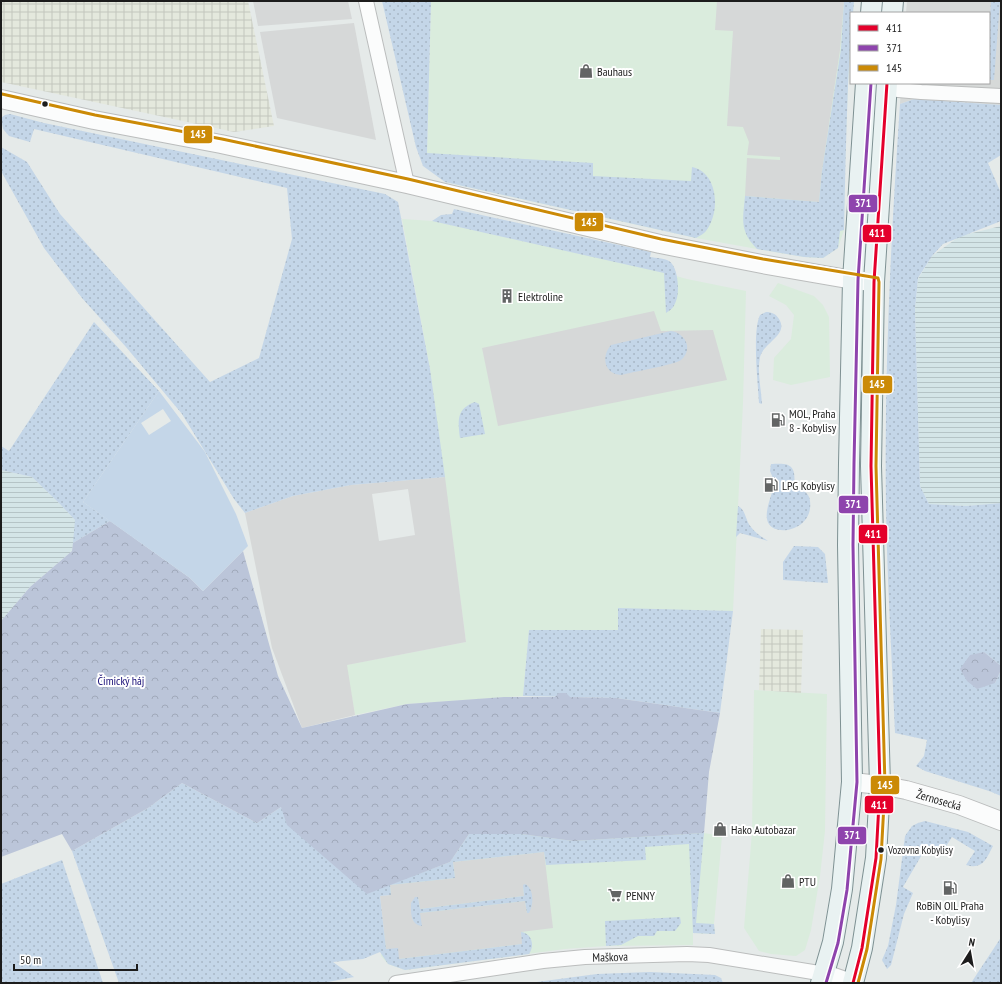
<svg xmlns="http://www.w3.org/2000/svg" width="1002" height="984" font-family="'PT Sans Narrow',sans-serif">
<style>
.residential{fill:#d6d9d8}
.commercial{fill:#daecdd}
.industrial{fill:url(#industrial-grid)}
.religious{fill:#d6d8d8;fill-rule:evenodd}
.farmland{fill:url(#farmland-rules)}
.grass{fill:url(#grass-dots)}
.forest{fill:url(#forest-crowns)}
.garden{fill:#c4d6e8;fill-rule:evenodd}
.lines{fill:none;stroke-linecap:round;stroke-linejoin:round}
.minor-casing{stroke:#bbbdbd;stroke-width:16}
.tertiary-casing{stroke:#bbbdbd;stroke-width:20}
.secondary-casing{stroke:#7e9193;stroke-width:22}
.minor{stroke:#fbfcfc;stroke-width:14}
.tertiary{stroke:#fbfcfc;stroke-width:18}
.secondary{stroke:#e9f2f2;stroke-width:20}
.bus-1-casing{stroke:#fff;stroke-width:6}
.bus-2-casing{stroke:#fff;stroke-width:6}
.bus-3-casing{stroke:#fff;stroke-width:6}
.bus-1{stroke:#e4002b;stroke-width:3}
.bus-2{stroke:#8e44ad;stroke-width:3}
.bus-3{stroke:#cb8a06;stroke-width:3}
.bus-dot{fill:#1c1c1c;stroke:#fff;stroke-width:1.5}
.labels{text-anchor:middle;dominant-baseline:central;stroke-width:4;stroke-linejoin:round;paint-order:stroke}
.bus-label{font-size:11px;fill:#1c1c1c;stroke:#fff;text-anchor:start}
.poi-label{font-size:12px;fill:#1c1c1c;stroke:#fff;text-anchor:start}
.park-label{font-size:12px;fill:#180e77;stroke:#fff}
.street-label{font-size:12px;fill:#1c1c1c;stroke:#fff}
.line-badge{stroke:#fff;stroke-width:1.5}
.badge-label{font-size:11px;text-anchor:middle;font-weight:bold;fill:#fff}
</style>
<defs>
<pattern id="industrial-grid" width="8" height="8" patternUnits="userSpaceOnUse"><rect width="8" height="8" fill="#e4e8dd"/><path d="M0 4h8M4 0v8" fill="none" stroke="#c3c6bd"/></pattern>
<pattern id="farmland-rules" width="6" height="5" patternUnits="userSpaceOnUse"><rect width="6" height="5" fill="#d4e5e7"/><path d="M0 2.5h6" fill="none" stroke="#b5c4c6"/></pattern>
<pattern id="grass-dots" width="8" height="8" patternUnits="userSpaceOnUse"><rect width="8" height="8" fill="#c4d6e8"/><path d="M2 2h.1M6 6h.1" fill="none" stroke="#a8b7c6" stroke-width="1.8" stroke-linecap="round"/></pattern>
<pattern id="forest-crowns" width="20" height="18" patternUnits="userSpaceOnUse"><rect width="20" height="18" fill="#bbc5d9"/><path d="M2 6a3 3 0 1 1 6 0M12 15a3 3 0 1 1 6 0" fill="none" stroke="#a0a9ba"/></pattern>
</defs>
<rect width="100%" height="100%" fill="#e5eae9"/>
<path class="residential" d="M907,1H1001V105L914,99L900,104L901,83H989V13H906Z"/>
<g class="commercial">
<path d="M431,1H854L853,13H851V41L848,82L845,161L844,230L838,248L823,258L804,257L768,251L696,238L445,182L427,154Z"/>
<path d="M402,219L433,221L654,270L687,279L746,291L743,403L733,611L618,609V630L529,631L523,696L407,704L355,715L346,665L466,642L430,369Z"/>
<path d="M778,283L814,296L823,305L829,317L830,377L791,385L773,380L774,358L791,339L794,315L786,305L769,296Z"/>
<path d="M754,690L827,694L825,831L820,876L811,930L805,950L796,956L771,954L759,951L744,928L752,832Z"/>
<path d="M704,833L722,836L714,924L715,934L693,933V945L606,946L565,949L405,970L388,964L381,956L390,885L450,862L469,834Z"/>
</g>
<g class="industrial">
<path d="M1,1H248L274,126L234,132L1,82Z"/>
<path d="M761,629L803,630L801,693L759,690Z"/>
</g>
<g class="religious">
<path d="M253,1H348L352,19L258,26Z"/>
<path d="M717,1H844L840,50L822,171L819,202L745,196L747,158L780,160V157L747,155L749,142L743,127L727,126L733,31L715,30Z"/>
<path d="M919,3L949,5L948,13H918Z"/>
<path d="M354,23L376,140L277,118L260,32Z"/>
<path d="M654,311L661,331L713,330L727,380L498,426L482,348Z"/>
<path d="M445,477L466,642L347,665L355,715L302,728L272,648L245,513L293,496L351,485ZM408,489L415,535L379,541L372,494Z"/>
<path d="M544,852L553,928L521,932L523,944L399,959L386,950L380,896L391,895L390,885L455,878L453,862ZM523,885L529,913H527L525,901L420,913L413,921L411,903L418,897L420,909L524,896Z"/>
</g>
<g class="farmland">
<path d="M1001,226V503L966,506L929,504L920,486L915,309L918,279L932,256L960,236Z"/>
<path d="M1,470L32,477L59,503L75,520V535L72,551L30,587L1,621Z"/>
</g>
<g class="grass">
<path d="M382,1H431L427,153L593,163V176L691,181L692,167C718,172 721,212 706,231C704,234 699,236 696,238L445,182L423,166L416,147Z"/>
<path d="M844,1H854L853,13H851C851,38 849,62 848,86C846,134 845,182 844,230L840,231L838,248L823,258L804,257L757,249C739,231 743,219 745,196L819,202L822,171L841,49Z"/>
<path d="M991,1H1000L994,80H989V33Z"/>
<path d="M914,99L1001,105V155L988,163L1001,193V221L943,244L932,256L918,278L915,309L920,486L929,504L966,506L1001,503V666L984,652L995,683L1001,670V796L989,791L925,771L916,766L924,756L927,740L895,733C892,657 887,581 886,505C884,371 891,237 900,104Z"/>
<path d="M10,114L44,123L385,194L398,202L430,369L445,477L351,485L293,496L245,513L234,499L182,414L126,347L82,298L44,248L1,171V147L27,162L60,214L210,382L259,358L292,239L287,188L34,129L30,142L9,136L3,129L1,118L5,115Z"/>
<path d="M454,209L651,252L650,257C656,258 664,258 669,261C678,266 680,292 676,301C674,307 671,310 666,313L664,273L432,221L441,215L452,214Z"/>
<path d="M766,312C772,312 776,314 779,319C789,335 764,342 760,357C757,372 761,388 762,404L759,403C758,383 752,332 760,315Z"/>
<path d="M94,322L159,391L83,502L110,521L73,543L75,520L59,503L32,477L1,470V446L9,451Z"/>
<path d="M671,331C685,333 694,349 681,360C674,365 632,372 621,375C604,374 601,356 611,345Z"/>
<path d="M475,402L479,404L485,434L460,438C458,420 456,409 475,402Z"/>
<path d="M771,464C778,464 790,462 793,470C795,474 794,479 795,482C799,489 810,492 810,501C814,532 770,539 767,519C765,509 773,492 775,483L770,471Z"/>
<path d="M738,506C746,510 745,520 751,527C755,533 762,537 768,541L740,533L736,537Z"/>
<path d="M794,546L818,547L825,554L828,583L783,580V562Z"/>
<path d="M618,608L733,611L720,713L616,698L523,696L529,630H618Z"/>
<path d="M182,783L257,823L281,807L367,893L450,862L469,834H521L573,841L704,833L696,923L714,924L715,934L693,933L689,844L645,847L646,860L546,865L544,852L453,862L455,878L390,885L391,895L380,896L386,949L398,948L399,959L522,944L521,932C532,933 535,946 529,954L405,970L388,964L380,952L363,959L333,962L354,977L323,983H119L72,851L148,808Z"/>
<path d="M925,821L968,832L993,846C986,859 983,870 966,865L975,851L952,837L941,854L927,846L903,887L913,893L904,914L891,965L887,969L882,960L888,946L896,905L905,836L912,826L918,823Z"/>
<path d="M62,860L103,983H1V884Z"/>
<path d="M525,884C534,888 534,905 529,913H527L525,901L420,913L422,926C410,925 411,912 411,903L415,897H418L420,909L524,896L523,885Z"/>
<path d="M680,917L681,923L675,931H657L654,936H638L621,945L606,946L605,921Z"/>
<path d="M1001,938V983H971L1000,939Z"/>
<path d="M650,972L715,975L721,978L723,983H529L597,974Z"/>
</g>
<g class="forest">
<path d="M110,521L190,578L203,591L243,551L278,676L302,728L407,704L504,697H555L559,693H566L570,697L616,698L720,713L709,772L704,833L573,841L521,834H469L450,862L367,894L287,825L281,807L257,823L182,783L148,808L72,851L62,834L1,857V621L30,587L72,551L73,543Z"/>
<path d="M984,652L1001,666V670L995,683L977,689L967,681L960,669L970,655Z"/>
</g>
<path class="garden" d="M159,391L205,452L236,514L248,546L203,591L190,578L83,502ZM163,409L171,421L149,435L141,423Z"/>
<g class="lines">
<defs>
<g id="minor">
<path d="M366,1L407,184"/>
<path d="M887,89L921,92L1001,96"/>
<path id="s1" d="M396,983L543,961L585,957L687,954L709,955L825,974"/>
</g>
<g id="tertiary">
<path d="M1,99L94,120L221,144L407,184L660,244L762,264L853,280L874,282"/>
<path id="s2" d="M852,782L880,785L906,790L959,805L1001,821"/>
<path d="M825,974L851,983"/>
</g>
<g id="secondary">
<path d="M871,13L872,1"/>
<path d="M892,13L893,1"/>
<path d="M821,983L833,942L842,889L852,782L848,545L849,463L853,280L866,83"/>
<path d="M853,983L862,948L876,858L880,785L871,466L874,282L887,83"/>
</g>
</defs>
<use href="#minor" class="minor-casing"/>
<use href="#tertiary" class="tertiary-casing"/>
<use href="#secondary" class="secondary-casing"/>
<use href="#minor" class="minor"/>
<use href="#tertiary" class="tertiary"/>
<use href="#secondary" class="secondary"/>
<defs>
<path id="bus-1" d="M853,983L862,948L876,858L880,785L871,466L874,282L887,83"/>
<path id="bus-2" d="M826,983L838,943L847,890L857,782L853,545L854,463L858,280L871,83"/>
<path id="bus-3" d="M2,94L95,115L222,139L408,179L661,239L763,259L878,278L879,282L876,466L885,785L881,859L867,949L858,983"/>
</defs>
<use href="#bus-1" class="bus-1-casing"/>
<use href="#bus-2" class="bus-2-casing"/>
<use href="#bus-3" class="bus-3-casing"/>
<use href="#bus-1" class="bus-1"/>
<use href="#bus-2" class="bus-2"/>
<use href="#bus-3" class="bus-3"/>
</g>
<defs>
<symbol id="shop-bare" viewBox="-9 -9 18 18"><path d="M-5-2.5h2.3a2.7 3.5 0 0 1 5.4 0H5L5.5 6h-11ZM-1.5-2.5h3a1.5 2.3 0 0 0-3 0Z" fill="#626464" stroke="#fff" stroke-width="2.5" paint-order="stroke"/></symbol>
<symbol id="building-bare" viewBox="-9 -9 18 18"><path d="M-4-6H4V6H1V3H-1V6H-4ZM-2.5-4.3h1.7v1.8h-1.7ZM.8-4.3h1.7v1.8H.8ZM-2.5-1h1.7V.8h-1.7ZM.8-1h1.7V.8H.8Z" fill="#626464" stroke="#fff" stroke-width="2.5" paint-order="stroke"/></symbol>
<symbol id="fuel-bare" viewBox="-9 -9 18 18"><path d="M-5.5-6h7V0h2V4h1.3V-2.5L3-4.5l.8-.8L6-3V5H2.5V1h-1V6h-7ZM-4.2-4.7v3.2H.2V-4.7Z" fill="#626464" stroke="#fff" stroke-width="2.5" paint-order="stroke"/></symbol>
<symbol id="supermarket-bare" viewBox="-9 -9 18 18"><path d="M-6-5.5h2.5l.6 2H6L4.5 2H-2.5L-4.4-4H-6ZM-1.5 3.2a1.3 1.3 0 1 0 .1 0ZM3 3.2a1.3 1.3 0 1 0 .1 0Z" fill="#626464" stroke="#fff" stroke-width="2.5" paint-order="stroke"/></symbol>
</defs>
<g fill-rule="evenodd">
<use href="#shop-bare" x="576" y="61" width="20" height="20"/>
<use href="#building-bare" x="497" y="286" width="20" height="20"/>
<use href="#fuel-bare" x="768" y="410" width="20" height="20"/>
<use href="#fuel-bare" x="761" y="475" width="20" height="20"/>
<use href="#shop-bare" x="710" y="819" width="20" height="20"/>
<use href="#shop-bare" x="778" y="871" width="20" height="20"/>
<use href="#fuel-bare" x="940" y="878" width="20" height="20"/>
<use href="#supermarket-bare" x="605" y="885" width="20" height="20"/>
</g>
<g class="bus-dot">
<circle cx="45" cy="104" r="3.5"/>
<circle cx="881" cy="850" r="3.5"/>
</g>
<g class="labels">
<g class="bus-label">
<text x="888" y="850">Vozovna Kobylisy</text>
</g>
<g class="poi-label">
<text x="597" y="71">Bauhaus</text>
<text x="518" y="296">Elektroline</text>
<text x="789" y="413">MOL, Praha<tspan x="789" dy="14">8 - Kobylisy</tspan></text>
<text x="782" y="485">LPG Kobylisy</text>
<text x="731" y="829">Hako Autobazar</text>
<text x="799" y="881">PTU</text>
<text x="626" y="895">PENNY</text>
<text x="950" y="905" text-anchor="middle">RoBiN OIL Praha<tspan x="950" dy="14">- Kobylisy</tspan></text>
</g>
<g class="park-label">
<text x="121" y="680">Čimický háj</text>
</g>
<g class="street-label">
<text stroke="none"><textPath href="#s2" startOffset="89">Žernosecká</textPath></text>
<text stroke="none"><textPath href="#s1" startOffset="216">Maškova</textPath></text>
</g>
</g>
<g class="line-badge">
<rect x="183" y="125" width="30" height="19" rx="4" fill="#cb8a06"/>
<rect x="848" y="194" width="30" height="19" rx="4" fill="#8e44ad"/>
<rect x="574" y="212" width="30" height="20" rx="4" fill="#cb8a06"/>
<rect x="862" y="224" width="30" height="19" rx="4" fill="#e4002b"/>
<rect x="862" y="375" width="31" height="19" rx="4" fill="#cb8a06"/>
<rect x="838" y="495" width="31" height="19" rx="4" fill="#8e44ad"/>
<rect x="858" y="524" width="30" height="20" rx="4" fill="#e4002b"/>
<rect x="870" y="775" width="30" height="20" rx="4" fill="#cb8a06"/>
<rect x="864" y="795" width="30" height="19" rx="4" fill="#e4002b"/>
<rect x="837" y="826" width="30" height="19" rx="4" fill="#8e44ad"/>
</g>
<g class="badge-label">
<text x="198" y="138">145</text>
<text x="863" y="207">371</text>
<text x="589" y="226">145</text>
<text x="877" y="237">411</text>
<text x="877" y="388">145</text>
<text x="853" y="508">371</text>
<text x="873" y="538">411</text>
<text x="885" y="789">145</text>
<text x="879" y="809">411</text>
<text x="852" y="839">371</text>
</g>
<rect width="1002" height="984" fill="none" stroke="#1c1c1c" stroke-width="4"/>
<rect x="850" y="12" width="140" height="72" fill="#ffffff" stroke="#a4a4a4"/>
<rect x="858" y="25" width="20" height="6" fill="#e4002b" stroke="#a4a4a4"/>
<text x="886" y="32" font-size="12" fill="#1c1c1c">411</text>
<rect x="858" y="45" width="20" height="6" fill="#8e44ad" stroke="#a4a4a4"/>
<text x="886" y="52" font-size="12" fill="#1c1c1c">371</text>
<rect x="858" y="65" width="20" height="6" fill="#cb8a06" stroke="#a4a4a4"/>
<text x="886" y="72" font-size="12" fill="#1c1c1c">145</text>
<g transform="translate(970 952) rotate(11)" stroke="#ffffff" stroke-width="3" paint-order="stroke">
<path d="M0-3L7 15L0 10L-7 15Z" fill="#1c1c1c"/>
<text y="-6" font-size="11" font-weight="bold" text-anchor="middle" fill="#1c1c1c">N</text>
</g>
<path d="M14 964v6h123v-6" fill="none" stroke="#1c1c1c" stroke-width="2"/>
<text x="20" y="964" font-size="12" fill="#1c1c1c" stroke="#ffffff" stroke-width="3" paint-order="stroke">50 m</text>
</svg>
